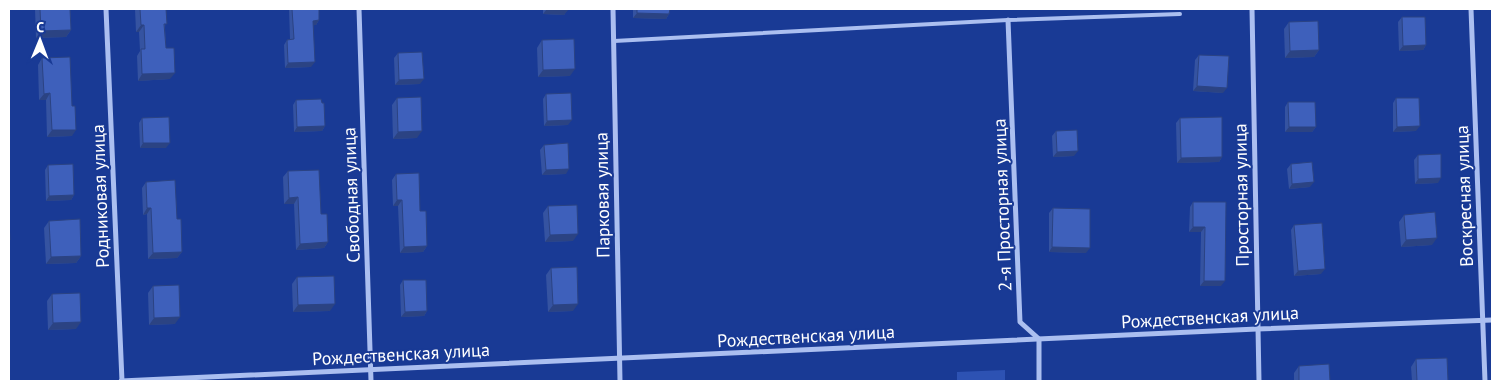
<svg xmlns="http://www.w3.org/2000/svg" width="1501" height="390" font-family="'PT Sans',sans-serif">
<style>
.pitch{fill:#2d52b3}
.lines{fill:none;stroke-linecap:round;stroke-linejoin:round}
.service{stroke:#abbff0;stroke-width:4}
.minor{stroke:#abbff0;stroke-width:5}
.wall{fill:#3553a1}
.shaded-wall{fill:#2b4383}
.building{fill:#3e60bb;stroke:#2b4383}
.labels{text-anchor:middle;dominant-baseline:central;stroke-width:4;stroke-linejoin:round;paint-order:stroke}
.street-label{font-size:18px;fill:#fff;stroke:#193a95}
</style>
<rect width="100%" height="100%" fill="#193a95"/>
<path class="pitch" d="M1005,370V381H957V372Z"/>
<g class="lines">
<path class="service" d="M614,41L1008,20L1180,14"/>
<g class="minor">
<path d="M106,9L122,381"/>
<path d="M359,9L371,381"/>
<path d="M613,9L620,381"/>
<path d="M1252,9L1259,381"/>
<path d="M1471,9L1485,381"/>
<path d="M1008,20L1020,322L1039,339V381"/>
<path d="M121,381L1257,329L1492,320"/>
</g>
</g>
<g class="wall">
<path d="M35,9H70L71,30L66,37L36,38Z"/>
<path d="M135,9H166L165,28L166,48L170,79L138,81L137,56L140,51L139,32H136Z"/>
<path d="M289,9H319V20L316,25H313L311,67L285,68L284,45L287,40L290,39Z"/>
<path d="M543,9H568L564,15L543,14Z"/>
<path d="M633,9H670L669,14L666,19L633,18Z"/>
<path d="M1402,17L1426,45L1423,50L1399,51L1398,22Z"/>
<path d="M1289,22L1319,50L1314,57L1285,58L1284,29Z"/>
<path d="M542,40L570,76L538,77L537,48Z"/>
<path d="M398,53L420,84L395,85L394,58Z"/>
<path d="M1199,55L1223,93L1193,91L1195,60Z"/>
<path d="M42,58L72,136L47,137L46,100H39L38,65Z"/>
<path d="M546,94L568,125L544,126L543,99Z"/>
<path d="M397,98L417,138L393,139L392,105Z"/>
<path d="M1396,98L1416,131L1393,132V103Z"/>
<path d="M296,100L322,103L325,126L322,131L294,132L293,105Z"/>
<path d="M1288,102L1316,127L1312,132H1285V107Z"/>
<path d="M142,118L166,148H140L139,123Z"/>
<path d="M1180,118L1222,157L1219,162L1177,163L1176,123Z"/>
<path d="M1056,131L1074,156L1053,157L1052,136Z"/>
<path d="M544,145L566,174L542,175L540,150Z"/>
<path d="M1418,155L1438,183L1415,184L1414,160Z"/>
<path d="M1291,164L1310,187L1289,189L1287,169Z"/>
<path d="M48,165L74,195L71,200L46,201L45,170Z"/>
<path d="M288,171L321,214L328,242L324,248L296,250L294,204H284L283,177Z"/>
<path d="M396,174L420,211L427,246L423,252L400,253L398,206H393L392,180Z"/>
<path d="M146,182L177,219L182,252L177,258L148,259L147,214L143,215L142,188Z"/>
<path d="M1193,202H1226L1221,286H1200L1201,232H1189L1190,207Z"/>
<path d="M548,206L573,241L545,242L543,213Z"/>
<path d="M1053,208L1086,253L1049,252V213Z"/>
<path d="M1404,215L1432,245L1401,247L1399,222Z"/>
<path d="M49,221L81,256L76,263L46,264L44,228Z"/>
<path d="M1294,225L1321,274L1294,276L1291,230Z"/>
<path d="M551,268L573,311L548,312L546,275Z"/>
<path d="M297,277L330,311L293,312L292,284Z"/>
<path d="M403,280L427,311L424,316L401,317L400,285Z"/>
<path d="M153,286L175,324L149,325L148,293Z"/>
<path d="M52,294L76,329L48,330L47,301Z"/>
<path d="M1416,359L1448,381H1412L1411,367Z"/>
<path d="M1299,366L1330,381H1294V373Z"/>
</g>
<g class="shaded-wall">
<path d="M547,9L568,10L564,15L543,14Z"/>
<path d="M637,13L669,14L666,19L633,18Z"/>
<path d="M319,20L316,25L309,26L313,21Z"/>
<path d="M141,25H144L139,32H136Z"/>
<path d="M71,30L66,37L36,38L41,31Z"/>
<path d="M1426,45L1423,50L1399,51L1403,46Z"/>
<path d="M1319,50L1314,57L1285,58L1290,51Z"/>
<path d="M315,62L311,67L285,68L288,63Z"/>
<path d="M575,69L570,76L538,77L543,70Z"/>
<path d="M175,73L170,79L138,81L142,74Z"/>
<path d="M424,79L420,84L395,85L399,80Z"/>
<path d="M1197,86L1227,88L1223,93L1193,91Z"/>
<path d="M50,93L46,100H39L44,94Z"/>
<path d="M572,120L568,125L544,126L547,121Z"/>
<path d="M325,126L322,131L294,132L297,127Z"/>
<path d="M1420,126L1416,131L1393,132L1397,127Z"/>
<path d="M1289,127H1316L1312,132H1285Z"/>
<path d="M52,130H76L72,136L47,137Z"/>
<path d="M422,131L417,138L393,139L398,132Z"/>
<path d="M143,143H170L166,148H140Z"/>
<path d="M1078,151L1074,156L1053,157L1057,152Z"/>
<path d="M1222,157L1219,162L1177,163L1181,158Z"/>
<path d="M569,169L566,174L542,175L546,170Z"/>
<path d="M1441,178L1438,183L1415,184L1418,179Z"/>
<path d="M1314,182L1310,187L1289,189L1292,184Z"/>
<path d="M74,195L71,200L46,201L49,196Z"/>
<path d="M298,197L294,204H284L289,198Z"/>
<path d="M397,200H402L398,206H393Z"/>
<path d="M147,208H151L147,214L143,215Z"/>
<path d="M1193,227H1205L1201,232H1189Z"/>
<path d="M578,234L573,241L545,242L550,235Z"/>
<path d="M1437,238L1432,245L1401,247L1406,240Z"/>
<path d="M328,242L324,248L296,250L300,244Z"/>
<path d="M427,246L423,252L400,253L404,247Z"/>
<path d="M1052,247L1090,248L1086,253L1049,252Z"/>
<path d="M182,252L177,258L148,259L153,253Z"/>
<path d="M81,256L76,263L46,264L51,257Z"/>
<path d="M1325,269L1321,274L1294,276L1298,271Z"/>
<path d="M1204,281H1225L1221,286H1200Z"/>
<path d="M335,304L330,311L293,312L298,305Z"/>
<path d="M578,304L573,311L548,312L553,305Z"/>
<path d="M427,311L424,316L401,317L405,312Z"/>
<path d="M180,317L175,324L149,325L154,318Z"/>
<path d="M81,322L76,329L48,330L53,323Z"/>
</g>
<g class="building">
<path d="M40,9H70L71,30L41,31Z"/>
<path d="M140,9H166L167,24H164L166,48H174L175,73L142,74L141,49H145L144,25H141Z"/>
<path d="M292,9H319V20L313,21L315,62L288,63L287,40L294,39Z"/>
<path d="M547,9H568V10Z"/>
<path d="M637,9H670L669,14L637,13Z"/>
<path d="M1402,17H1425L1426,45L1403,46Z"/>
<path d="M1318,21L1319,50L1290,51L1289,22Z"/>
<path d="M574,39L575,69L543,70L542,40Z"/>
<path d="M422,52L424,79L399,80L398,53Z"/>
<path d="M1199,55L1229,56L1227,88L1197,86Z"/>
<path d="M70,57L72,106H75L76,130H52L50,93L44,94L42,58Z"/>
<path d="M571,93L572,120L547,121L546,94Z"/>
<path d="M421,97L422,131L398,132L397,98Z"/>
<path d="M1396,98H1419L1420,126L1397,127Z"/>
<path d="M321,99L322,103H324L325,126L297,127L296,100Z"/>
<path d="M1288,102H1315L1316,127H1289Z"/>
<path d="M169,117L170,143H143L142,118Z"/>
<path d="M1222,117V157L1181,158L1180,118Z"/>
<path d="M1077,130L1078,151L1057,152L1056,131Z"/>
<path d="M568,143L569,169L546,170L544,145Z"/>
<path d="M1441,154V178L1418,179V155Z"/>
<path d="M1312,162L1314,182L1292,184L1291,164Z"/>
<path d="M73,164L74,195L49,196L48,165Z"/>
<path d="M319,170L321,214H327L328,242L300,244L298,197L289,198L288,171Z"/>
<path d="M419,173L420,211H426L427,246L404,247L402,200H397L396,174Z"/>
<path d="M175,180L177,219H181L182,252L153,253L151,208H147L146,182Z"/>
<path d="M1193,202H1226L1225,281H1204L1205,227H1193Z"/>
<path d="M577,205L578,234L550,235L548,206Z"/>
<path d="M1053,208L1090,209V248L1052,247Z"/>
<path d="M1435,212L1437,238L1406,240L1404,215Z"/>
<path d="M80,219L81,256L51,257L49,221Z"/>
<path d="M9,222L10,240H9Z"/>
<path d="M1322,223L1325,269L1298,271L1294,225Z"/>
<path d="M577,267L578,304L553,305L551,268Z"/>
<path d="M334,276L335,304L298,305L297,277Z"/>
<path d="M403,280H426L427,311L405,312Z"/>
<path d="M179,285L180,317L154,318L153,286Z"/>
<path d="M80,293L81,322L53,323L52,294Z"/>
<path d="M1447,358L1448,381H1417L1416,359Z"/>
<path d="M1329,364L1330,381H1299V366Z"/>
</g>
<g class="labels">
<g class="street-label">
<text transform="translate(351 195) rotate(-92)">Свободная улица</text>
<text transform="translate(602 195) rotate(-91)">Парковая улица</text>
<text transform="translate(1241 195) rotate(-91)">Просторная улица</text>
<text transform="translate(100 196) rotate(-92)">Родниковая улица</text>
<text transform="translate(1464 196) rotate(-92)">Воскресная улица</text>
<text transform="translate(1002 205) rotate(-92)">2-я Просторная улица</text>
<text transform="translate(1210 317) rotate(-3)">Рождественская улица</text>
<text transform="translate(806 336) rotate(-3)">Рождественская улица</text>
<text transform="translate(401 354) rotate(-3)">Рождественская улица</text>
</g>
</g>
<rect width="1501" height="390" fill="none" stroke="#ffffff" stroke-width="20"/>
<g transform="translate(40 40) rotate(1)" stroke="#193a95" stroke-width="4" paint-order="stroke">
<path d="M0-4L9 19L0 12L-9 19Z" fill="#ffffff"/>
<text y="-8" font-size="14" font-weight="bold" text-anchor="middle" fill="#ffffff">С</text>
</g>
</svg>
